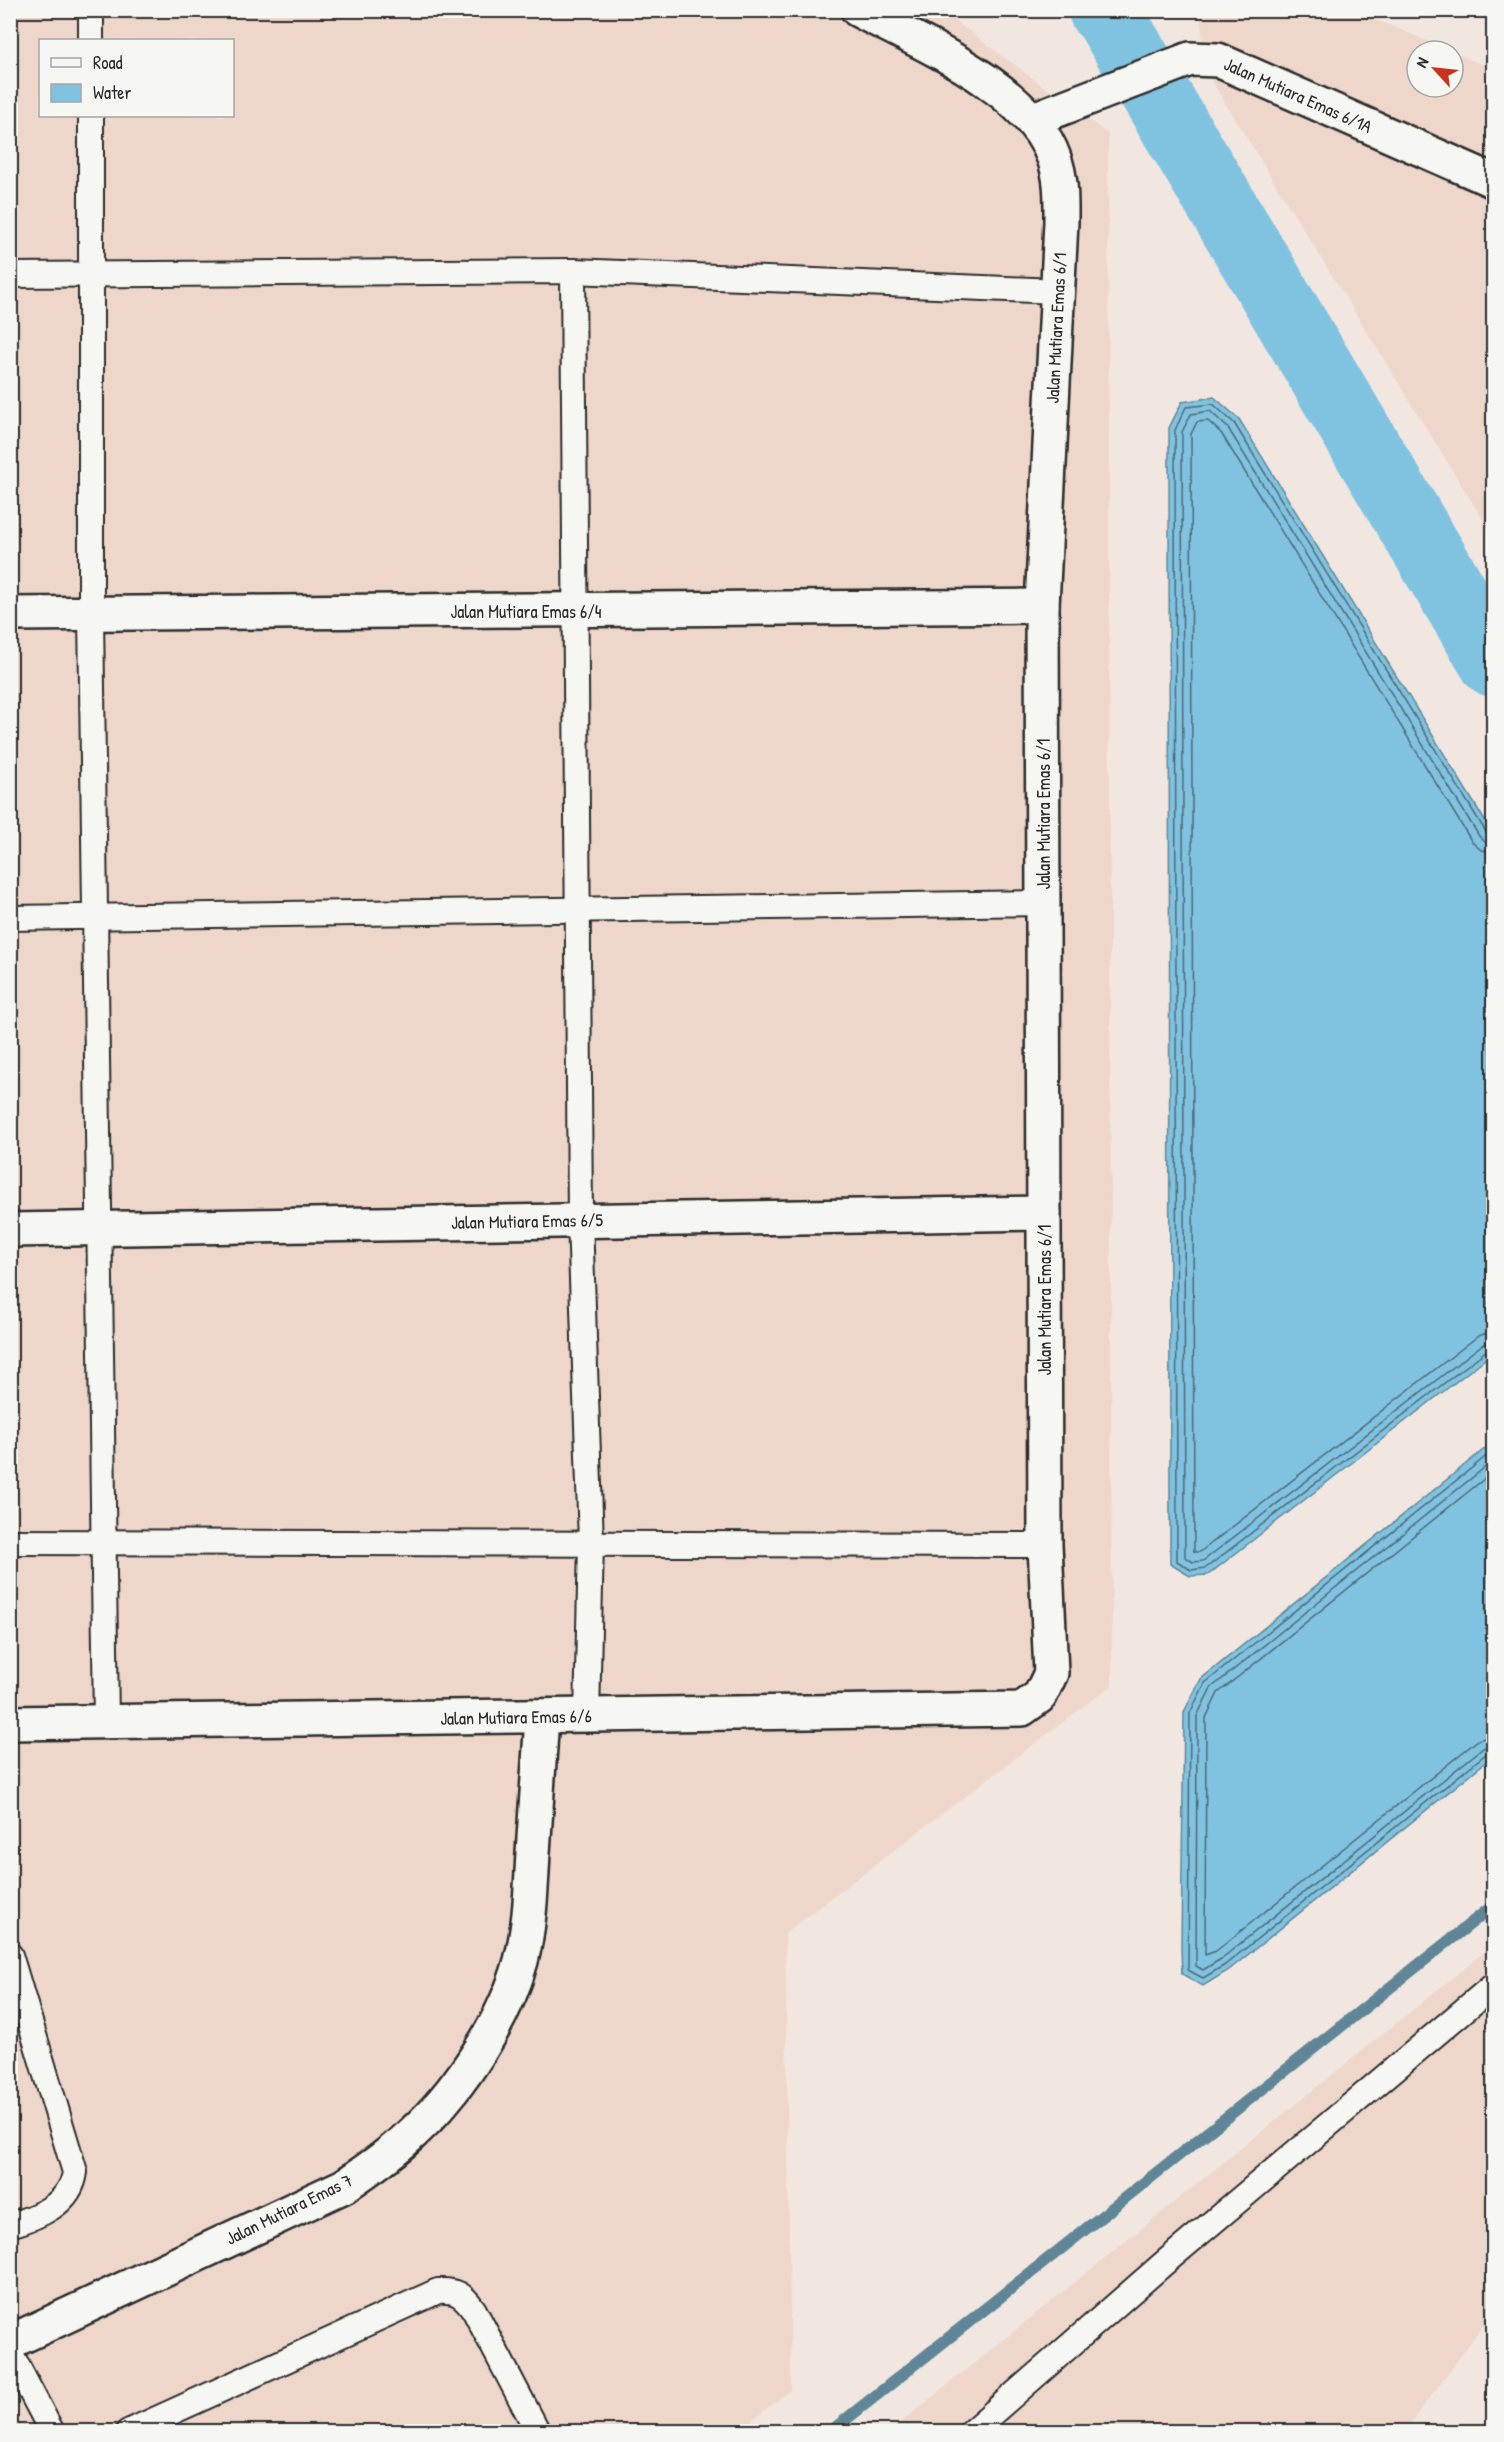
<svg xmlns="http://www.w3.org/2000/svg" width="1504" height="2442" font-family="'Patrick Hand',sans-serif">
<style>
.built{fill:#eed6cb;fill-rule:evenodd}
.water{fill:#80c3e1;stroke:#5e8698;stroke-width:1.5}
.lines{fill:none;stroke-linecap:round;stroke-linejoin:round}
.shore{stroke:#4d6874;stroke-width:1.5}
.stream{stroke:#5e8698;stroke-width:12}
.river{stroke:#80c3e1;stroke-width:70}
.service-casing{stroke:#2b2b2b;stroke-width:28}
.minor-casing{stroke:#2b2b2b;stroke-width:38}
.service{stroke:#f6f6f2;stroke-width:24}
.minor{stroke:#f6f6f2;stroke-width:33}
.labels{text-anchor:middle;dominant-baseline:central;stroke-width:6;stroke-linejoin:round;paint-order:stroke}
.street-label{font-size:18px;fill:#2b2b2b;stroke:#f6f6f2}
</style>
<rect width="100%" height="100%" fill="#f2e7e0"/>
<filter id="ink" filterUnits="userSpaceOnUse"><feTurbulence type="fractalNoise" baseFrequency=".0167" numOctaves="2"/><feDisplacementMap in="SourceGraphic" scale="12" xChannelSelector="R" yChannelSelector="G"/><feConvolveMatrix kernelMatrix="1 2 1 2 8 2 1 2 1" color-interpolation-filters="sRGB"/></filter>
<g filter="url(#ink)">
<g class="built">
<path d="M11,11H942L1108,134L1112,1685L785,1933L791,2390L738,2431L11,2432ZM40,40H232V116H40Z"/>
<path d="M1200,11H1355L1452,51H1417V87H1453V52L1493,69V536L1206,72Z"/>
<path d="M1493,1945V2312L1405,2431L889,2432Z"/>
</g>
<g class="water">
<path d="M1214,397L1239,419L1493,834L1494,1352L1208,1575L1190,1576L1170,1564L1169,428L1182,402Z"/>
<path d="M1493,1442V1756L1229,1970L1203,1986L1182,1974L1181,1947L1184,1712L1201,1679Z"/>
</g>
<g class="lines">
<g class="shore">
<path d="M1494,836L1486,832L1234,423L1213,404L1186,407L1175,430L1177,1561L1191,1570L1206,1568L1487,1350L1494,1348"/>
<path d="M1494,843L1485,842L1479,836L1228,428L1210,411L1191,414L1182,432L1185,1557L1193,1562L1203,1561L1483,1344L1494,1341"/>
<path d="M1494,852L1481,850L1472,842L1221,433L1208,421L1197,422L1191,434L1194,1552H1200L1478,1336L1494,1331"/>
<path d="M1494,1450L1205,1683L1190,1713L1188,1970L1203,1978L1225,1965L1487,1753L1494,1752"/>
<path d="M1494,1460L1211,1688L1197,1716L1196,1966L1203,1970L1221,1959L1483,1748L1494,1744"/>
<path d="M1494,1471L1218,1693L1206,1718L1205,1955L1216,1951L1478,1740L1494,1735"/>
</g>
<path class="stream" d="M830,2432L1494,1905"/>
<path class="river" d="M1103,10L1108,14L1494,662"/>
<defs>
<g id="service">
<path d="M91,10V40"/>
<path d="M91,116V614L106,1722"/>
<path d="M573,271L580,1220L591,1543L587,1716"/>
<path d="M10,275L573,271L1057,291"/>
<path d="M10,918L1043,903"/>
<path d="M10,1542L1045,1545"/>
<path d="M10,1955L75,2172C71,2204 38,2217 10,2225"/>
<path d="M10,2352L52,2432"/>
<path d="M128,2432L438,2291C456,2290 463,2294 474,2310L538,2432"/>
<path d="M971,2432L1163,2264L1494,1985"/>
</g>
<g id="minor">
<path d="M1031,120L1190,59L1218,60L1494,181"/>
<path d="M10,614L1042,606"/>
<path d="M10,1230L1044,1213"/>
<path d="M10,1723L1022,1709L1040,1696L1051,1673L1045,1545L1042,606L1061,222C1061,200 1062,179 1054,158C1029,87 920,43 858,10"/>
<path d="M10,2342L344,2186C370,2168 396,2150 419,2127C461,2087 506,2018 521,1961C530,1926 531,1889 533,1853C536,1808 539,1762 542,1717"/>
</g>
</defs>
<use href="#service" class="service-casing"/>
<use href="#minor" class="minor-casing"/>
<use href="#service" class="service"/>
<use href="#minor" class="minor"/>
</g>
</g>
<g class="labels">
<g class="street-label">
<text transform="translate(1298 95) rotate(24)">Jalan Mutiara Emas 6/1A</text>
<text transform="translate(1056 328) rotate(-87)">Jalan Mutiara Emas 6/1</text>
<text x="526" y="611">Jalan Mutiara Emas 6/4</text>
<text transform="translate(1043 814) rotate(-90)">Jalan Mutiara Emas 6/1</text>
<text transform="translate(527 1221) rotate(-1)">Jalan Mutiara Emas 6/5</text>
<text transform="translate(1044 1300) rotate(-90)">Jalan Mutiara Emas 6/1</text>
<text transform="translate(516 1717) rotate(-1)">Jalan Mutiara Emas 6/6</text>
<text transform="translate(289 2209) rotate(-26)">Jalan Mutiara Emas 7</text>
</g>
</g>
<rect width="1504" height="2442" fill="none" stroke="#f6f6f2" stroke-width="36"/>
<rect x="18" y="18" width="1468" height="2406" fill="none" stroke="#2b2b2b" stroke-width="2" filter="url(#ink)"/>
<rect x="39" y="39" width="195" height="78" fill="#f6f6f2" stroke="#a5a5a2" stroke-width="1.5"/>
<rect x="51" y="58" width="30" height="9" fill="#f6f6f2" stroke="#a5a5a2" stroke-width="1.5"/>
<text x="93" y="69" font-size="18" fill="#2b2b2b">Road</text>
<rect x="51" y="84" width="30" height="18" fill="#80c3e1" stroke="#a5a5a2" stroke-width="1.5"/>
<text x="93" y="99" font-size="18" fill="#2b2b2b">Water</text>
<g transform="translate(1435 69) rotate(297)"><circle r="28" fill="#f6f6f2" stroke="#a5a5a2" stroke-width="1.5"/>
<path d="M0-4.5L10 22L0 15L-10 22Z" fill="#c8321e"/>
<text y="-9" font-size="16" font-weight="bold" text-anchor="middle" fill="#2b2b2b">N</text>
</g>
</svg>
